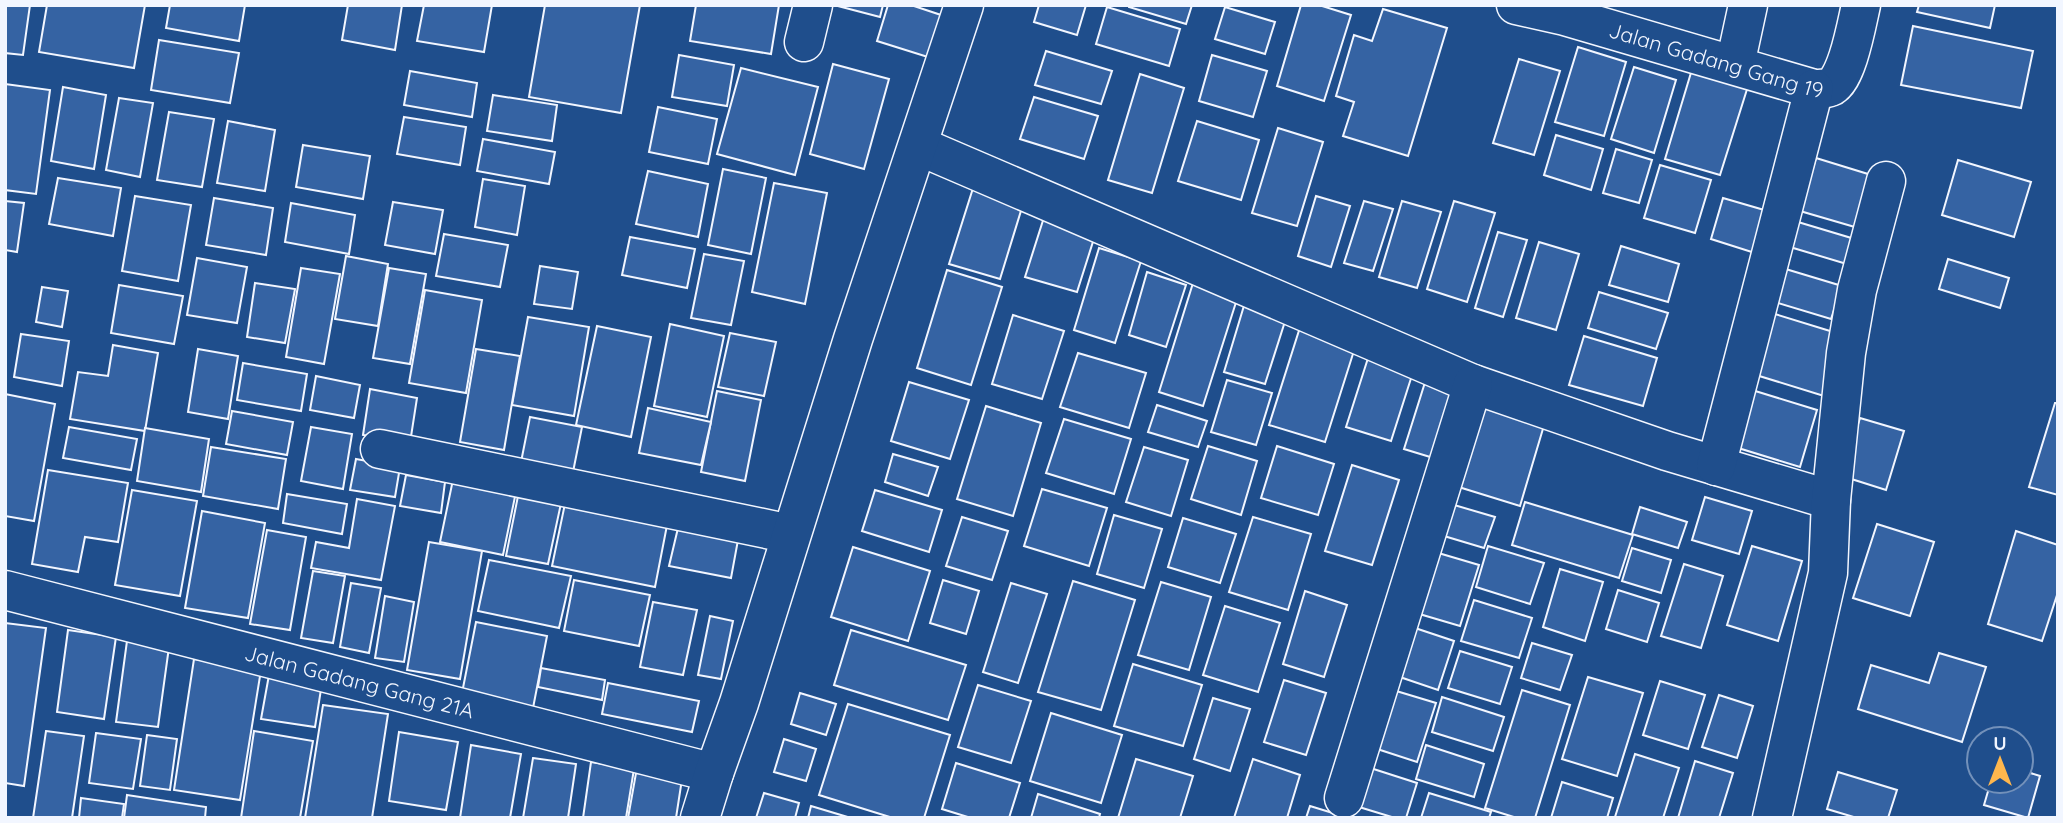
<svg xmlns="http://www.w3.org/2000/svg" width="2063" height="823" font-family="Quicksand,sans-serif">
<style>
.building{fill:#3563a3;stroke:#f2f6ff;stroke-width:2}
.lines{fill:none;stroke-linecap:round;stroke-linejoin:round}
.minor-casing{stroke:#f2f6ff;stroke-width:41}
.minor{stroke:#1f4e8c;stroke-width:38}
.labels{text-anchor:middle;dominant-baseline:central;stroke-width:5;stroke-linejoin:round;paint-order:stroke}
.street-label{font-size:21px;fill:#f2f6ff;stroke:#1f4e8c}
</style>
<rect width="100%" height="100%" fill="#1f4e8c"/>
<g class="building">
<path d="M5,5H30L23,55L5,53Z"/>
<path d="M47,5H145L134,68L39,52Z"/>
<path d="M170,5H245L239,41L166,28Z"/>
<path d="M348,5H402L395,50L342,40Z"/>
<path d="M424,5H492L484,52L417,41Z"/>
<path d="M545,5H640L621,113L529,97Z"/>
<path d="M696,5H779L771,54L690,41Z"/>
<path d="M834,5H883L880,17Z"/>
<path d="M888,5H911L944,16L931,58L877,41Z"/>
<path d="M1039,5H1086L1077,35L1034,22Z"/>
<path d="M1129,5H1192L1186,24L1129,7Z"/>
<path d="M1301,5H1319L1351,15L1324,101L1277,86Z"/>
<path d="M1919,5H1995L1990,28L1917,12Z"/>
<path d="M1107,7L1180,29L1169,66L1096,44Z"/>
<path d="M1225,7L1275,22L1265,54L1215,39Z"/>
<path d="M1383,9L1447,28L1408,156L1343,136L1354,102L1336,96L1354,35L1372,41Z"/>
<path d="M1913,26L2033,51L2021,108L1901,85Z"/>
<path d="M159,40L239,53L230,103L151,90Z"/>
<path d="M1578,47L1626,62L1604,136L1555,122Z"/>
<path d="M1046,51L1112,71L1101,104L1035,85Z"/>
<path d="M679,55L734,65L727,106L672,97Z"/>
<path d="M1212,55L1267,71L1253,117L1199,101Z"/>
<path d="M1519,59L1560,71L1534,155L1493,143Z"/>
<path d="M833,64L889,79L864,169L810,154Z"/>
<path d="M1693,66L1749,83L1720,175L1665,159Z"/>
<path d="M1634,67L1676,80L1654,153L1611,139Z"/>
<path d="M741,68L818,87L795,175L717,154Z"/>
<path d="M410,71L477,83L472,117L404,105Z"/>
<path d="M1140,74L1184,88L1152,193L1108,180Z"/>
<path d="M5,84L50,90L36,194L5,190Z"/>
<path d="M63,87L106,95L94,169L51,161Z"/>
<path d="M493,95L557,105L552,141L487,131Z"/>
<path d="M1034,97L1098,116L1084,159L1020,139Z"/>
<path d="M119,98L153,103L140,177L106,170Z"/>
<path d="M658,107L717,119L708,164L649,152Z"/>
<path d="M169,112L214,119L202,187L157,180Z"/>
<path d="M404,117L466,127L460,165L397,154Z"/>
<path d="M228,121L275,130L265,191L217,183Z"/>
<path d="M1197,121L1259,140L1241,200L1178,181Z"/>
<path d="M1278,128L1323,142L1297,226L1252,213Z"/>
<path d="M1556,135L1603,149L1591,190L1544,175Z"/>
<path d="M483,139L555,152L549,184L477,171Z"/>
<path d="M303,145L370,156L363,199L296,187Z"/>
<path d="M1616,149L1652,160L1639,203L1603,193Z"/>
<path d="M1816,158L1881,178L1865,230L1800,211Z"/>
<path d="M1958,160L2031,182L2014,237L1942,215Z"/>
<path d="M1660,165L1711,180L1695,233L1644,218Z"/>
<path d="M723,169L766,178L751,254L708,245Z"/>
<path d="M648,171L708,184L698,237L636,224Z"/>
<path d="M58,178L121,188L113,236L49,224Z"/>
<path d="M483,179L525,186L517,235L475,227Z"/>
<path d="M774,183L827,193L805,304L752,292Z"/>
<path d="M974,185L1024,201L1000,279L949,264Z"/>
<path d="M135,196L191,205L178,281L122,271Z"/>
<path d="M1316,196L1350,206L1331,267L1298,256Z"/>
<path d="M214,198L273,208L266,255L206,245Z"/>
<path d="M1723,198L1771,212L1758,254L1711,239Z"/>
<path d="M5,201L24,203L17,252L5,250Z"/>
<path d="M1364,201L1393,209L1373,271L1344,263Z"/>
<path d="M1402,201L1441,212L1417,288L1379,277Z"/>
<path d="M1454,201L1495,213L1467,302L1427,289Z"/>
<path d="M393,202L443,210L435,254L385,245Z"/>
<path d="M291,203L355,215L349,254L285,242Z"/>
<path d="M1046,211L1098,226L1077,292L1025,277Z"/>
<path d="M1798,222L1858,240L1850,265L1790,247Z"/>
<path d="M1498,232L1527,240L1503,317L1475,308Z"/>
<path d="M444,234L508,245L500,287L436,276Z"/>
<path d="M630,237L695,249L687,288L622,275Z"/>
<path d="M1539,242L1579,254L1556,330L1516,318Z"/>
<path d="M1621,246L1679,264L1668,302L1609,285Z"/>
<path d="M1099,248L1141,261L1115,343L1074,330Z"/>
<path d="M704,254L744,261L731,325L691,318Z"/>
<path d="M346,256L388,264L378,326L335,319Z"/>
<path d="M197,258L247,267L237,323L187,315Z"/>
<path d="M1948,259L2009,278L2000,308L1939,289Z"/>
<path d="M540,266L578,272L572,309L534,304Z"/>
<path d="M1779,267L1842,286L1831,319L1768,300Z"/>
<path d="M301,268L340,274L324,364L286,357Z"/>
<path d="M389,268L426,274L410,364L373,358Z"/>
<path d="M947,270L1002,287L971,385L917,368Z"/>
<path d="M1147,272L1186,285L1166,347L1129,335Z"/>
<path d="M255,283L295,289L285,343L247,337Z"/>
<path d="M1193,283L1238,296L1203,406L1159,392Z"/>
<path d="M119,285L183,296L174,344L111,333Z"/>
<path d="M42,287L68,291L62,327L36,322Z"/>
<path d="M425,290L482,300L466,393L409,383Z"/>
<path d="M1599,292L1668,313L1656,349L1588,328Z"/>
<path d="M1246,299L1288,312L1265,384L1224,372Z"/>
<path d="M1775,314L1843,335L1824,396L1756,375Z"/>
<path d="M1013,315L1064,331L1042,399L992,384Z"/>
<path d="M528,317L589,327L574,416L512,405Z"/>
<path d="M1302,321L1358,338L1325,442L1269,425Z"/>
<path d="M670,324L724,336L707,417L654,406Z"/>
<path d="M597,326L651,337L631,437L576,425Z"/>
<path d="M730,333L776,342L764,396L718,387Z"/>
<path d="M21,334L69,341L62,386L14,377Z"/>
<path d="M1584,336L1657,358L1643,406L1569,385Z"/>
<path d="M113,345L158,353L145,431L70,419L78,372L108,376Z"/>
<path d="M198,349L238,356L228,419L188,412Z"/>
<path d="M476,349L520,356L504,450L460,442Z"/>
<path d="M1078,353L1146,373L1129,428L1060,407Z"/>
<path d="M1369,355L1414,369L1391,441L1346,427Z"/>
<path d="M243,363L307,374L301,411L237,400Z"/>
<path d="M316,376L360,385L354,418L310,410Z"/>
<path d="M1427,376L1463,387L1440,460L1404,449Z"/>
<path d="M1227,380L1272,393L1256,445L1211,432Z"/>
<path d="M909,382L969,400L950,459L891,441Z"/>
<path d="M370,389L417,398L410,443L363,435Z"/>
<path d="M1752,390L1817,410L1800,467L1735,447Z"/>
<path d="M717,391L761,400L745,481L701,472Z"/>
<path d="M5,394L55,404L34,521L5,516Z"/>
<path d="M1475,400L1545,422L1520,506L1449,484Z"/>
<path d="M2055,403H2058V495L2029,487Z"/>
<path d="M1157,405L1207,421L1198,447L1148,432Z"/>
<path d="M986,406L1041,423L1013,516L957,499Z"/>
<path d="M648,408L711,422L701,465L639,453Z"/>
<path d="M232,411L293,422L287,455L226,444Z"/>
<path d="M530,417L582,427L572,477L520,467Z"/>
<path d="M1860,418L1904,431L1886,490L1842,476Z"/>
<path d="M1064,419L1131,439L1114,494L1046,473Z"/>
<path d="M69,427L137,439L131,470L63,458Z"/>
<path d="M311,427L352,434L343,489L301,481Z"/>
<path d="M145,428L209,439L201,492L137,481Z"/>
<path d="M1208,446L1257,461L1241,515L1191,499Z"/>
<path d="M1277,446L1334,464L1318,515L1261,498Z"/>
<path d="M211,447L286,459L278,509L203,496Z"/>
<path d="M1144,447L1188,460L1171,516L1126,502Z"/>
<path d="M893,454L938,467L928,496L885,482Z"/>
<path d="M356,459L400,467L395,497L350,490Z"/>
<path d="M1352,465L1399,480L1372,565L1325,551Z"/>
<path d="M48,470L128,483L118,542L85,537L78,572L32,564Z"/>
<path d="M455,470L518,482L503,555L440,542Z"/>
<path d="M406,475L445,482L441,513L400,506Z"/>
<path d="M520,486L563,494L548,564L506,556Z"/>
<path d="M1042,489L1107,508L1089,566L1024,546Z"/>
<path d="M132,490L197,501L180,596L115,585Z"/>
<path d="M875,490L942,510L929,552L862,531Z"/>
<path d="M287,494L347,504L342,534L283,523Z"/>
<path d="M567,494L669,515L655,587L552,566Z"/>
<path d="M1705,497L1752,511L1739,554L1692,540Z"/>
<path d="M357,499L395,506L381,580L311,568L316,542L349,548Z"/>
<path d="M1444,502L1495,517L1484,548L1434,533Z"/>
<path d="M1525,502L1633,535L1619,578L1512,545Z"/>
<path d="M1640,507L1687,522L1678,548L1632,534Z"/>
<path d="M202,511L265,523L248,618L185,608Z"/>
<path d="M1114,515L1162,529L1144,588L1097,574Z"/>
<path d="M962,517L1008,531L992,580L946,566Z"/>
<path d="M1253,517L1311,534L1288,610L1229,592Z"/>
<path d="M1183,518L1236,534L1220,583L1168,567Z"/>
<path d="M1877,524L1934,542L1910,616L1853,598Z"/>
<path d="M678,528L738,540L731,578L669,566Z"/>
<path d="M267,530L306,537L290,630L250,624Z"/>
<path d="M2016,531L2058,545V592L2042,641L1988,624Z"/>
<path d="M429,542L482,551L460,679L407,670Z"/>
<path d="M1488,546L1544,563L1530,604L1476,587Z"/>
<path d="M1752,546L1802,561L1778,641L1727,625Z"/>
<path d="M853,547L930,571L908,641L831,617Z"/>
<path d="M1632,548L1671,560L1661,593L1622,581Z"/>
<path d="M1435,552L1479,565L1460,626L1416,613Z"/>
<path d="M489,560L571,576L559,628L478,611Z"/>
<path d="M1684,564L1723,576L1701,648L1661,636Z"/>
<path d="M1560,569L1603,582L1585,641L1543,627Z"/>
<path d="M313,571L345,576L333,643L301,638Z"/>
<path d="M574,580L650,595L639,646L564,631Z"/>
<path d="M943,580L979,591L966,634L930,623Z"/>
<path d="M1073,581L1135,600L1101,710L1038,692Z"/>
<path d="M1161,582L1211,597L1189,670L1138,655Z"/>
<path d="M351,583L381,588L369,653L340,647Z"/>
<path d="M1011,583L1047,594L1018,683L983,672Z"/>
<path d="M1618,590L1659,603L1647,642L1606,629Z"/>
<path d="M1305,591L1347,605L1324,677L1283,664Z"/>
<path d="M385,596L414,602L404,662L375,658Z"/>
<path d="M1474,600L1532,618L1519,658L1461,641Z"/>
<path d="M653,602L697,610L683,675L640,667Z"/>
<path d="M1225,606L1280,623L1258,692L1203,675Z"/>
<path d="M710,616L733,621L721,679L698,675Z"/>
<path d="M476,622L547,636L533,708L462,693Z"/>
<path d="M5,623L46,628L24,786L5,783Z"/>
<path d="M1409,626L1454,641L1438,690L1394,675Z"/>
<path d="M68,630L116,637L104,719L57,712Z"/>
<path d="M851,630L966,665L948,720L834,685Z"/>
<path d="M127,641L169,647L158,727L116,722Z"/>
<path d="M1532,643L1572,655L1560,690L1521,678Z"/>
<path d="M1460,651L1512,667L1500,704L1448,688Z"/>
<path d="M1939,653L1986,667L1962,742L1858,709L1871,665L1929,683Z"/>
<path d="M194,659L261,670L240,800L174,790Z"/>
<path d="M1133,664L1202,685L1183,746L1114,726Z"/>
<path d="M541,668L605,680L602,700L538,687Z"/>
<path d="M269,675L322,683L315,727L261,719Z"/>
<path d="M1588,677L1643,693L1617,776L1562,759Z"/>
<path d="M1284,680L1326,693L1306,755L1264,742Z"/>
<path d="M1660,681L1705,695L1688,749L1643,735Z"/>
<path d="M608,683L699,701L692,732L602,714Z"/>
<path d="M978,685L1031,701L1011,763L958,747Z"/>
<path d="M1383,687L1436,703L1417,762L1365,745Z"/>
<path d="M1522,690L1570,705L1535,818H1517L1485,808Z"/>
<path d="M800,693L836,704L826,735L791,724Z"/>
<path d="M1719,695L1753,706L1737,758L1702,747Z"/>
<path d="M1442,697L1504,717L1493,751L1432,732Z"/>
<path d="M1213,698L1250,709L1230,771L1194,759Z"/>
<path d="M848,704L950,735L924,818H893L819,795Z"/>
<path d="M323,705L388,714L372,818H305Z"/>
<path d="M1051,713L1122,735L1101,803L1030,781Z"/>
<path d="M46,731L84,736L72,818H33Z"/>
<path d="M254,731L313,741L300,818H241Z"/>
<path d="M399,732L458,742L446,810L389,801Z"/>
<path d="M96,733L141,739L133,789L89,783Z"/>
<path d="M147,735L177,739L170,790L140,786Z"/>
<path d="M784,739L816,749L806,781L774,772Z"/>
<path d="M471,745L521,754L510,818H460Z"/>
<path d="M1426,745L1484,764L1474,797L1416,779Z"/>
<path d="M1635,754L1679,768L1663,818L1615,817Z"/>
<path d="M533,758L576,764L568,818H523Z"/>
<path d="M1136,759L1193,776L1180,818H1118Z"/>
<path d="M1253,759L1300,775L1287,818H1234Z"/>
<path d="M1695,761L1733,773L1719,818H1678Z"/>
<path d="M591,762L634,769L626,818H583Z"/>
<path d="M956,763L1020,783L1009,818H971L942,809Z"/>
<path d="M1358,764L1417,783L1406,818H1395L1346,803Z"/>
<path d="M2021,770L2040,776L2028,818L1984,805L1991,781H2021Z"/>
<path d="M1838,772L1897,790L1888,818H1857L1827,809Z"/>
<path d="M636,773L682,779L676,818H628Z"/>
<path d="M1562,782L1613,798L1607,818H1551Z"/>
<path d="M764,793L799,803L795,818H756Z"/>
<path d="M1429,793L1491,812L1489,818H1421Z"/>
<path d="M1038,794L1100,814L1099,818H1031Z"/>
<path d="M127,795L206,807L205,818H124Z"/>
<path d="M81,798L124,804L122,818H79Z"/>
<path d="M811,806L851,818H808Z"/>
<path d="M1310,806L1349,818H1306Z"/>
</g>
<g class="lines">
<defs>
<g id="minor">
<path id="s1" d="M1516,5L1565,16L1814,89C1818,89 1826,89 1830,87C1847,81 1857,22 1861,5"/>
<path d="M804,42L813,5"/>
<path d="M1735,65L1748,5"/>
<path d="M919,146L1473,384L1667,451L1831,500"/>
<path d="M380,449L791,534"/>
<path d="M1716,466L1814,89"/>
<path id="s2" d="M5,590L714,773"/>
<path d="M1344,798L1473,384"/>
<path d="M700,818L714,773L739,703L853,339L964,5"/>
<path d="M1772,818L1828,573L1831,500L1846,353L1857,290L1886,181"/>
</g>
</defs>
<use href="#minor" class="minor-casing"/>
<use href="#minor" class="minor"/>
</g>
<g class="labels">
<g class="street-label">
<text stroke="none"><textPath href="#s1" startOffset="208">Jalan Gadang Gang 19</textPath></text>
<text stroke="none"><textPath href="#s2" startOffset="366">Jalan Gadang Gang 21A</textPath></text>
</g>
</g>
<rect width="2063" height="823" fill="none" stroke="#f2f6ff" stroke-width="14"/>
<g transform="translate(2000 760)"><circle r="33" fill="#1f4e8c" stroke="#7391ba" stroke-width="2"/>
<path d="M0-5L12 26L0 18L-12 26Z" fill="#ffb74d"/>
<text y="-10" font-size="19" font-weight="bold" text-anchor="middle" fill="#f2f6ff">U</text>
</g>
</svg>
